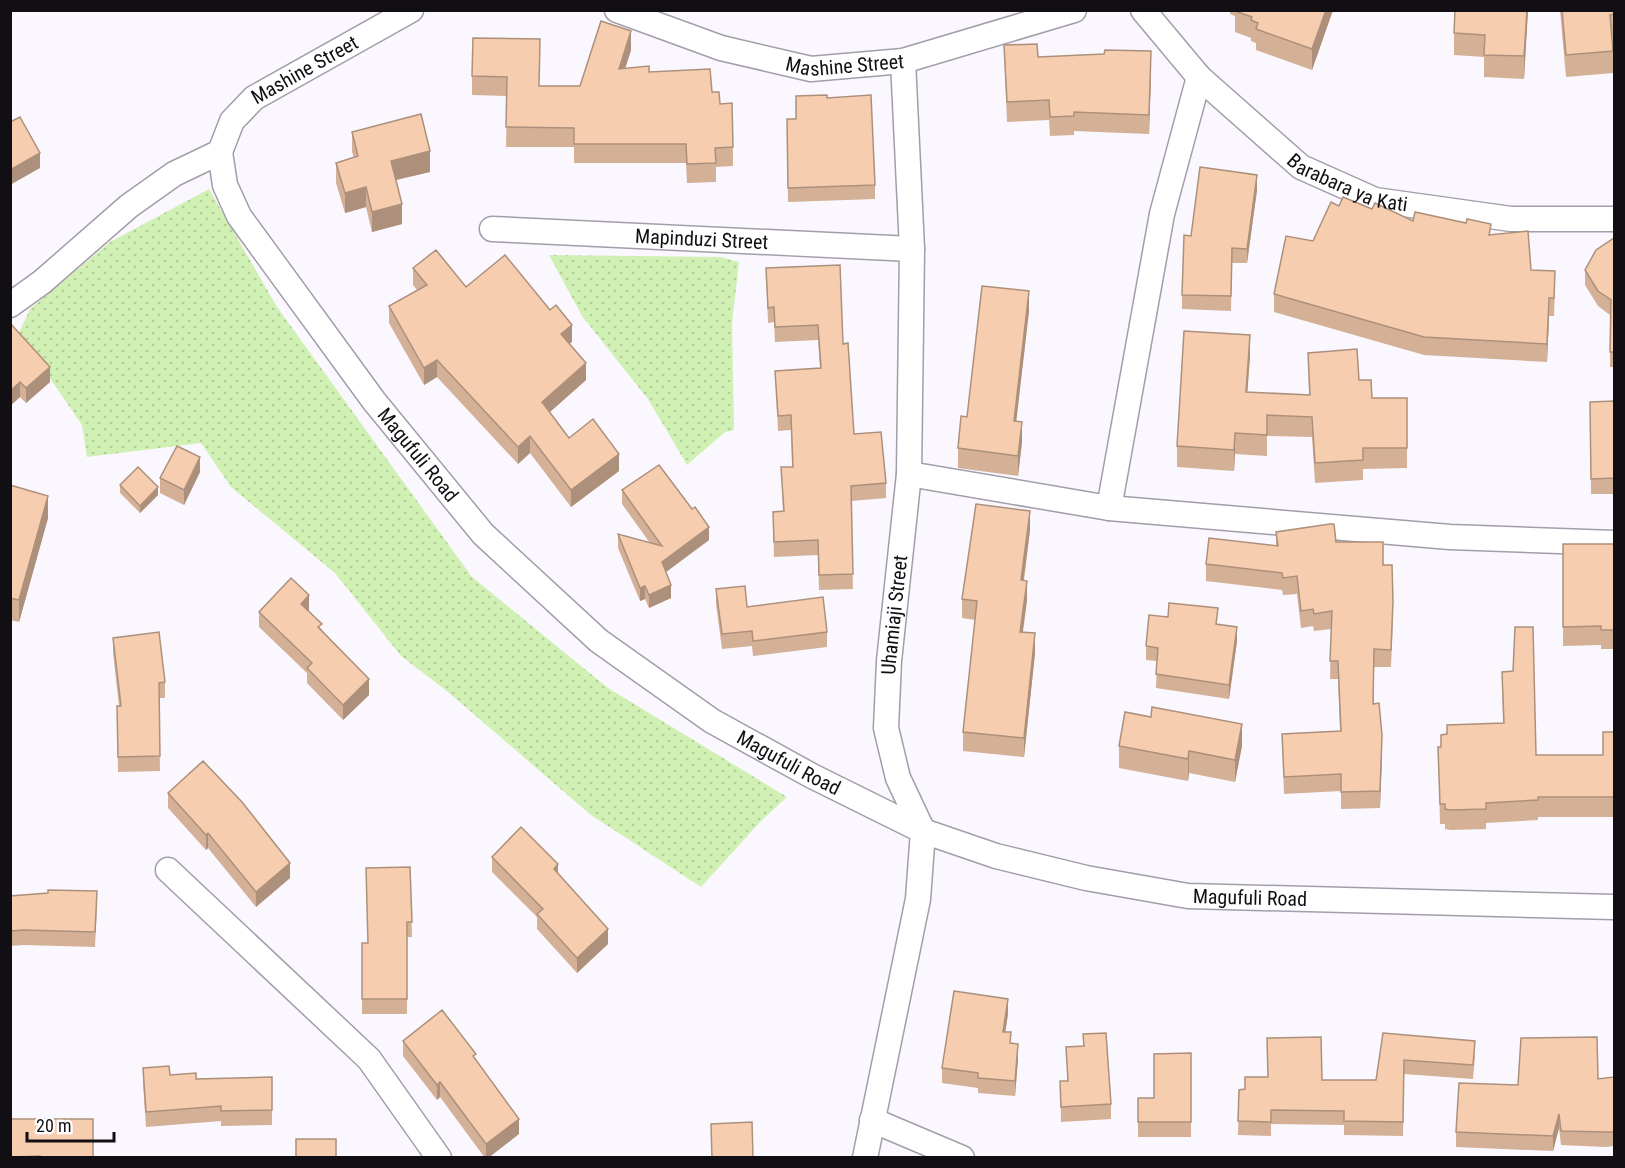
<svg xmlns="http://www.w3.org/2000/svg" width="1625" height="1168" font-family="'Roboto Condensed',sans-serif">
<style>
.grass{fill:url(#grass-dots)}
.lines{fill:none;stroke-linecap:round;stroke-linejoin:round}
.street-casing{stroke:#a39dab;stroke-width:27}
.street{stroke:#fff;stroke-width:24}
.wall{fill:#d4b097}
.shaded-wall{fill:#ad907b}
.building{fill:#f7cdb0;stroke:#ad907b;stroke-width:1.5}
.labels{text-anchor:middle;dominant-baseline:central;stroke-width:4.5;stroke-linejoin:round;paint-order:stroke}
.street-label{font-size:20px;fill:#120f14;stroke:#fff}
</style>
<defs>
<pattern id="grass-dots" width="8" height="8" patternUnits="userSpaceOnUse" patternTransform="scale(1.5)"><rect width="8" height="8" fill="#d1f1b4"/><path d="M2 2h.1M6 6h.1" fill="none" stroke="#b2cd9a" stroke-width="1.8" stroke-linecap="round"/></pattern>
</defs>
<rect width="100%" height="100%" fill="#faf7fe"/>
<g class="grass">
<path d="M209,189L277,307L472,577L608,688L787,797L761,821L701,887L591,815L448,692L401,656L335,573L231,487L201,443L87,457L82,425L19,333L30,309L110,242Z"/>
<path d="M549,255L721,257L739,262L732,323L734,430L725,432L687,465L648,399L582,316Z"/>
</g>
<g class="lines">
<defs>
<g id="street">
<path id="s1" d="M617,10L721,48L811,69L903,61L1074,10"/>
<path id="s2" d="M1143,10L1199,77L1301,167L1375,200L1511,219H1614"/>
<path id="s3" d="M220,152L225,185L239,216L374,401L483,534L599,641L712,721L812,776L923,831L996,856L1086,878L1188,896L1614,907"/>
<path id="s4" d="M220,152L232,121L254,98L411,10"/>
<path id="s5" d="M492,229L912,249"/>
<path d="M10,305L42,282L129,206L174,174L220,152"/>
<path d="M909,474L1109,508L1450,537L1614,543"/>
<path d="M1109,508L1162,214L1199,77"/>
<path d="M168,870L369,1059L439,1158"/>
<path d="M872,1120L962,1158"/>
<path id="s6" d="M865,1158L918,899L923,831L898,778L886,728L889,661L909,474L912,249L903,61"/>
</g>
</defs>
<use href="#street" class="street-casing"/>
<use href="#street" class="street"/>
</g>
<g class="wall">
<path d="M1230,10H1333L1312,70L1256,50V43L1251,41V38L1235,32V16L1230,14Z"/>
<path d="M1528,10L1524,79L1484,77V57L1454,55V33Z"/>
<path d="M1560,10H1614V36H1612L1613,51V73L1566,77Z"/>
<path d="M540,39L539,86H580L631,50L625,69L649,72L712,92L720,104L733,147V166L716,167V182L687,183L686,163H574V147H506L507,96L472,95V76Z"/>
<path d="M1004,45L1038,57L1151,70L1149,134L1074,131V135L1050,136L1049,120L1007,122Z"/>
<path d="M827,98L875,185V199L788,202L787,119H796Z"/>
<path d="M352,132L430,172L396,180L402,224L372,232L366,207L345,213L336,183V163L354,158L352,152Z"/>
<path d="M1257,190L1247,263H1232L1231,311L1182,309V295L1191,236Z"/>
<path d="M1339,206L1372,209L1413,221L1491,234L1531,270L1555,289L1554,316H1549L1547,362L1424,355L1274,312V294Z"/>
<path d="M1614,238V380V367H1610V315L1598,306L1585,285V270Z"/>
<path d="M413,268L466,287L572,342L569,344L586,380L550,412L569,438L619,471L571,507L530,453L518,464L437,377L424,385L389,323V306L417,290L413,285Z"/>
<path d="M766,268L843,344L854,434L886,483V498L851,501L853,589L819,590L818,555L774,557L773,512L783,511L781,467H792L791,430L778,431L775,371L820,368L818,340L775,342L774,322L768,323Z"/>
<path d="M1029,311L1016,421L1022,442L1018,476L958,468V448L967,417Z"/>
<path d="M10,323L50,382L26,403L20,397L10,406Z"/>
<path d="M1308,353L1359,380L1372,398H1407V468L1363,469V480L1315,483L1312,437L1267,436V456L1235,454L1234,471L1177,467V446L1250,356L1247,392L1309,395Z"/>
<path d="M1614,401V494H1591L1590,402Z"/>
<path d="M200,472L184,505L160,493V478Z"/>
<path d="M10,485L48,518L19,622L10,620Z"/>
<path d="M120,485L158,495L140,513L120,493Z"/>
<path d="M622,490L709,540L666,572L671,598L649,608L645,599L640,601L618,548V534L650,543L622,504Z"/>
<path d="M1030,530L1024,580L1027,600L1023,632L1035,653L1024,757L963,751V732L975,620L962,618V599Z"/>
<path d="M1276,532L1336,542L1383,565L1393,618L1391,667H1374V704L1382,752L1380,808L1341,809V791L1284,794L1282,734L1340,731L1338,679H1330L1331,629L1314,631L1313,626L1301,628L1297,594L1283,595L1282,590L1206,581V564L1276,545Z"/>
<path d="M1563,544H1614V649H1601V645L1563,646Z"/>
<path d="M716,589L747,607L827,632V647L753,656L752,646L722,649L716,604Z"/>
<path d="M309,610L308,611L322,630L369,695L343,720L307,683V673L259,627V612Z"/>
<path d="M1168,617L1217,624L1237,641L1229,699L1156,688L1157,661L1146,660V646Z"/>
<path d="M113,638L165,682V698H159L160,771L118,772L117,706H119L113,653Z"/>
<path d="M1502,672L1536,755H1603L1614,732V817H1538V820L1486,823V829L1451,830L1445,829V824H1440L1438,747H1441L1447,734L1503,724Z"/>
<path d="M1151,717L1242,746L1235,782L1189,773L1188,781L1119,768V746Z"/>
<path d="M168,793L290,878L256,907L208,848L206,850L168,808Z"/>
<path d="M492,857L558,874L608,944L577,973L537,929V917L492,872Z"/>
<path d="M410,867L412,937H407V1014H362V943H368Z"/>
<path d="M10,896L97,906L95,947L23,945L10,946Z"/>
<path d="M1008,1014L1005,1032L1018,1059L1015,1096L978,1093V1088L942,1083V1068Z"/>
<path d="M1383,1033L1475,1055L1473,1079L1404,1074L1403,1136L1344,1135V1125L1271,1124V1136L1238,1135L1239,1090L1322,1080H1376Z"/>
<path d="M1083,1034L1111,1104V1119L1061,1122L1060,1081H1068L1066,1047L1083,1046Z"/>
<path d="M403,1041L476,1059L519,1134L488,1158H485L440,1097L437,1100L403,1056Z"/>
<path d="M1191,1053V1137H1138V1098H1154Z"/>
<path d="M143,1068L170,1075L196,1079L272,1077V1125L221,1126V1121L146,1127L143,1083Z"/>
<path d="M1614,1077V1146L1606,1147L1561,1145L1559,1128L1553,1151L1456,1147V1132L1518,1085Z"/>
</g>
<g class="shaded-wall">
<path d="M1326,10H1333L1312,70V49Z"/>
<path d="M1527,10H1528L1524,79V56Z"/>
<path d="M631,31V50L619,88V69Z"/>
<path d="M1151,51V70L1149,134V115Z"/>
<path d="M430,151V172L391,181V161Z"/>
<path d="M40,153V168L10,185V170Z"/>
<path d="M1257,175V190L1247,263V249Z"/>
<path d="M366,187V207L345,213V193Z"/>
<path d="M402,204V224L372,232V212Z"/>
<path d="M1029,291V311L1014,441V421Z"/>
<path d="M1549,298V316L1547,362V344Z"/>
<path d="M572,325V342L561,351V334Z"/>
<path d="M1250,335V356L1246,412V392Z"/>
<path d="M437,360V377L424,385V368Z"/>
<path d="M586,363V380L542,419V402Z"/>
<path d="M50,367V382L26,403V388Z"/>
<path d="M20,382V397L10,406V391Z"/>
<path d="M1022,422V442L1018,476V456Z"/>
<path d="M1235,433V454L1234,471V450Z"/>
<path d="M530,436V453L518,464V447Z"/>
<path d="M619,454V471L571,507V490Z"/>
<path d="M200,457V472L184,505V490Z"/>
<path d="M158,487V495L140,513V506Z"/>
<path d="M48,496V518L19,622V600Z"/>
<path d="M1030,511V530L1021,599V580Z"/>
<path d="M709,527V540L662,575V562Z"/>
<path d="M1027,581V600L1020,651V632Z"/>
<path d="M671,585V598L649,608V595Z"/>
<path d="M645,586V599L640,601V588Z"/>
<path d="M309,595V610L301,619V604Z"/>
<path d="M1237,627V641L1229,699V685Z"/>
<path d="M1035,633V653L1024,757V738Z"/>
<path d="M369,679V695L343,720V705Z"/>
<path d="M1242,724V746L1235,782V760Z"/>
<path d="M1382,735V752L1380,808V791Z"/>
<path d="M1189,751V773L1188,781V759Z"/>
<path d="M208,833V848L206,850V835Z"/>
<path d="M290,863V878L256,907V892Z"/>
<path d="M558,864V879L554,869Z"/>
<path d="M608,929V944L577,973V958Z"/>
<path d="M1008,999V1014L1003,1047V1032Z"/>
<path d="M1018,1044V1059L1015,1096V1081Z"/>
<path d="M440,1082V1097L437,1100V1085Z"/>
<path d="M1559,1114V1128L1553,1151V1136Z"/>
<path d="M519,1119V1134L488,1158H486V1144Z"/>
</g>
<g class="building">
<path d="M1235,10H1326L1312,49L1256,29L1258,23L1251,20L1252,17L1235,11Z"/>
<path d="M1455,10H1527L1524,56L1484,55L1485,35L1454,33Z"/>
<path d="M1562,10H1614V14L1610,15L1613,51L1566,55Z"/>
<path d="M601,21L631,31L619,69L649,66V72L710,69L712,92H719L720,104L732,103L733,147L715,148L716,163L687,164L686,144H574V128L506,127L507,77L472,76L473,38L540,39L539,86H580Z"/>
<path d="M1037,44L1038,57L1104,54L1105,50L1151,51L1149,115L1074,112V116L1050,117L1049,100L1007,102L1004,45Z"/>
<path d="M827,95V98L871,95L875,185L788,188L787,119H796V96Z"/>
<path d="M421,114L430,151L391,161L402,204L372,212L366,187L345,193L336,163L358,156L352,132Z"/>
<path d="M20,117L40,153L10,170V122Z"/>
<path d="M1200,167L1257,175L1247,249L1232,248L1231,296L1182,295L1184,235L1191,236Z"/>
<path d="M1343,197L1372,209L1375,203L1413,221L1415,212L1466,223L1467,219L1491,224L1489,235L1528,231L1531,270L1555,271L1554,298H1549L1547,344L1424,337L1274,294L1286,236L1313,241L1331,202L1339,206Z"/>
<path d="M1614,238V365V352H1610L1611,300L1598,291L1585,270L1596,250Z"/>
<path d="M436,250L466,287L505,255L550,310L556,305L572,325L561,334L586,363L542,402L569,438L593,419L619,454L571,490L530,436L518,447L437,360L424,368L389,306L427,285L413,268Z"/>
<path d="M840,265L843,344L848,343L854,434L881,432L886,483L851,486L853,574L819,575L818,540L774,542L773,512L784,511L781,467H793L791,415L778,416L775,371L821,368L818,325L775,327L774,307L768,308L766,268Z"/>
<path d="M982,286L1029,291L1014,421L1022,422L1018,456L958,448L961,416L967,417Z"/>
<path d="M10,323L50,367L26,388L20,382L10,391Z"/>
<path d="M1184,331L1250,335L1246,392L1310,395L1308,353L1357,349L1359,380H1371L1372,398H1407V448H1363V460L1315,463L1312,417L1267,415V435L1235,433L1234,450L1177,446Z"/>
<path d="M1614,401V478L1591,479L1590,402Z"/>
<path d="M177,446L200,457L184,490L160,478Z"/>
<path d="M659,465L692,509L695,507L709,527L662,562L671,585L649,595L645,586L640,588L618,534L662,546L622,490Z"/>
<path d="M138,467L158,487L140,506L120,485Z"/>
<path d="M10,485L48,496L19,600L10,598Z"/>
<path d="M976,504L1030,511L1021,580L1027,581L1020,632L1035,633L1024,738L963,732L977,601L962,599Z"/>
<path d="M1330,524H1334L1336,542H1383V565H1392L1393,601L1391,650L1374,649L1373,704L1379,703L1382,735L1380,791L1341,792V774L1284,777L1282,734L1341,731L1338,661H1330L1332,611L1314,614L1313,609L1301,611L1297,576L1283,578L1282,573L1206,564L1209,538L1278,546L1276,532Z"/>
<path d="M1563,544H1614V630H1601V626L1563,627Z"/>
<path d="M291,578L309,595L301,604L322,624L318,627L369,679L343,705L307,668L312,663L259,612Z"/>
<path d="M745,586L747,607L823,597L827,632L753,641L752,631L722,634L716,589Z"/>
<path d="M1169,603L1218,608L1216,624L1237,627L1229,685L1156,674L1158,648L1146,646L1149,615L1168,617Z"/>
<path d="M1515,627H1533L1536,755H1603V732H1614V797H1538V800L1486,803V809L1451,810L1445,809V804H1440L1438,747H1441V735L1447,734V725L1504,723L1502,672L1513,671Z"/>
<path d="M159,632L165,682L159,683L160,756L118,757L117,706H121L113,638Z"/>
<path d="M1152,707L1242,724L1235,760L1189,751L1188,759L1119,746L1125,712L1151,717Z"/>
<path d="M203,761L242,802L290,863L256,892L208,833L206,835L168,793Z"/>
<path d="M521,827L558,864L554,869L608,929L577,958L537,914L543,909L492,857Z"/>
<path d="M410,867L412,922H407V999H362V943H368L366,868Z"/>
<path d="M48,890L97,891L95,932L23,930L10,931V896L48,893Z"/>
<path d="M954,991L1008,999L1003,1032H1011L1010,1043L1018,1044L1015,1081L978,1078V1073L942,1068Z"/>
<path d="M442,1010L476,1054L473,1056L519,1119L486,1144L440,1082L437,1085L403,1041Z"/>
<path d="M1106,1033L1111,1104L1061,1107L1060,1081H1068L1066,1047L1084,1046L1083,1034Z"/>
<path d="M1383,1033L1475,1041L1473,1065L1404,1060L1403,1122L1344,1121V1111L1271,1110V1122L1238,1121L1239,1090L1245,1089V1077H1268L1267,1038L1321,1037L1322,1080H1376Z"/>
<path d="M1597,1037L1598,1079L1614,1077V1132H1606L1561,1131L1559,1114L1553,1136L1456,1132L1459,1083L1518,1085L1521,1038Z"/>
<path d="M1191,1053V1122H1138V1098H1154V1054Z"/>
<path d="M169,1066L170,1075L196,1073V1079L272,1077V1110L221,1111V1106L146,1112L143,1068Z"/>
<path d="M10,1119H93V1158H40V1156L10,1157Z"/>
<path d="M752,1122L753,1158H712L711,1124Z"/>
<rect x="296" y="1139" width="40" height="19"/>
</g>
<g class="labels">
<g class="street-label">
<text stroke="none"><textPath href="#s1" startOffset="237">Mashine Street</textPath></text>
<text stroke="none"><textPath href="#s4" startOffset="123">Mashine Street</textPath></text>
<text stroke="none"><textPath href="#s2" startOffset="273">Barabara ya Kati</textPath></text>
<text stroke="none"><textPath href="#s5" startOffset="210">Mapinduzi Street</textPath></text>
<text stroke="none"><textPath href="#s3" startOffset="366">Magufuli Road</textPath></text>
<text stroke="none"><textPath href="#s6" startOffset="556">Uhamiaji Street</textPath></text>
<text stroke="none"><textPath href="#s3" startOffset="852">Magufuli Road</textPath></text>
<text stroke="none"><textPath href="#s3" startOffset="1338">Magufuli Road</textPath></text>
</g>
</g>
<rect width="1625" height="1168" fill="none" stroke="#120f14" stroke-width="24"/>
<path d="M27 1132v9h87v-9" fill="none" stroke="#120f14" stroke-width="3"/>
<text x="36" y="1132" font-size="18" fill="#120f14" stroke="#ffffff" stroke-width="4.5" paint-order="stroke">20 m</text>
</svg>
